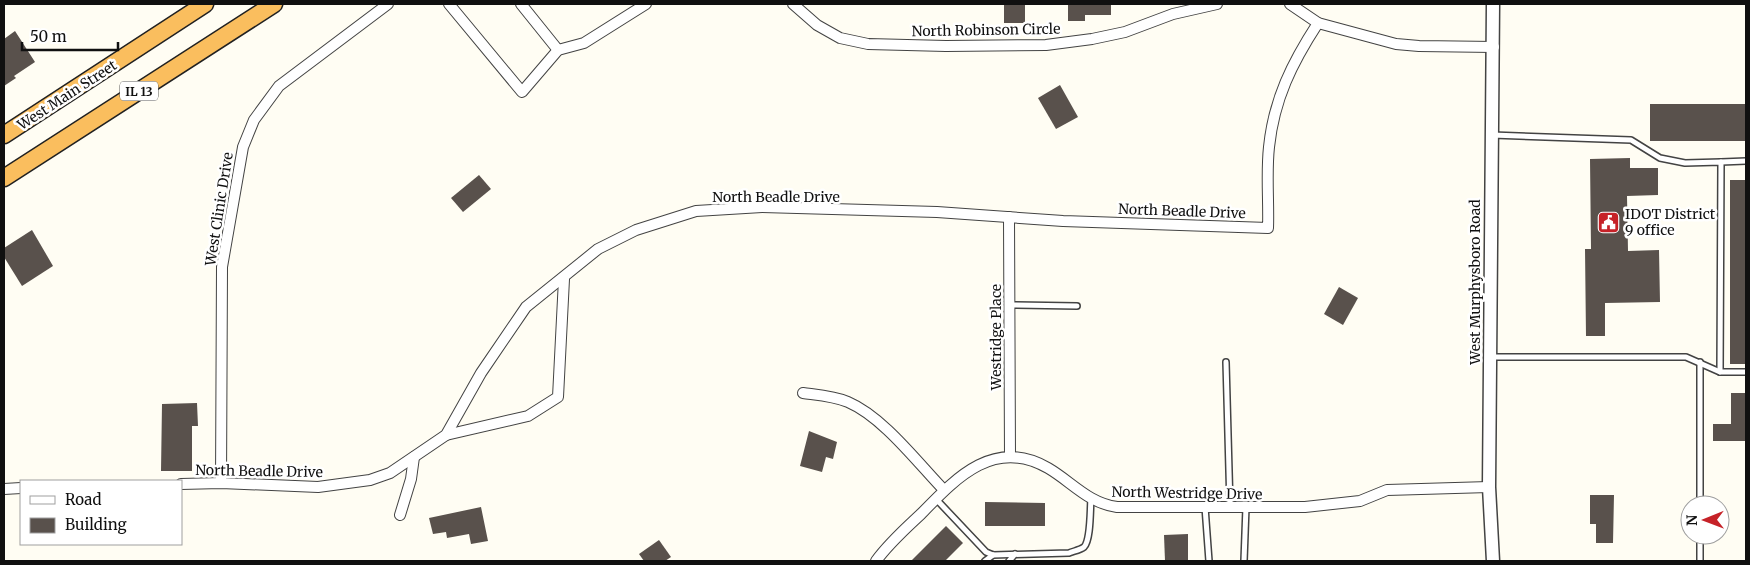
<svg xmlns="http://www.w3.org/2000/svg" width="1750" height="565" font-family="Merriweather,serif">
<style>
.building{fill:#59514c}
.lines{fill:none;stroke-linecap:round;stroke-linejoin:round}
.service-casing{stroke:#434343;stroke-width:8}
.minor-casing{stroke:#434343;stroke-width:12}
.tertiary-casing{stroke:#434343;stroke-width:15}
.trunk-casing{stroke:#212121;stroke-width:19}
.service{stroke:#fff;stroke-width:5}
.minor{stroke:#fff;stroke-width:10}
.tertiary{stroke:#fff;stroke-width:12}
.trunk{stroke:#fabe5e;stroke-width:16}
.labels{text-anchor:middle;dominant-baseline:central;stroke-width:5;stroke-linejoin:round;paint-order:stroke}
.shield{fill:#fff;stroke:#585858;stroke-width:1}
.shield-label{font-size:12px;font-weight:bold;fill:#101010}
.street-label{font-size:14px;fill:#101010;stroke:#fff}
.poi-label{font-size:14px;fill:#101010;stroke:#fff;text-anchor:start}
</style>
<rect width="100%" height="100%" fill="#fffdf3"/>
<g class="building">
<rect x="1004" y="4" width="21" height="19"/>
<path d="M1068,4H1111V15H1085V21H1068Z"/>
<path d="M15,31L35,62L14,76L16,78L4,86V39Z"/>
<path d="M1060,85L1078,117L1056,129L1038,98Z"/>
<rect x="1650" y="104" width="96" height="37"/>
<path d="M1630,158V168H1658V195L1627,196L1628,251L1659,250L1660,302L1605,303V336H1586L1585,249H1591L1590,159Z"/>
<path d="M479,175L491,189L463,212L451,198Z"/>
<rect x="1730" y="180" width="16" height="184"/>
<path d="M32,230L53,266L22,286L4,257V248Z"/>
<path d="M1339,287L1358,298L1343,325L1324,314Z"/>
<path d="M1731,393H1746V441H1713V424H1731Z"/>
<path d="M197,403L198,426H192V471H161L162,404Z"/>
<path d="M809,431L837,442L833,459L826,457L822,472L800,466Z"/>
<path d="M1590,495H1614L1613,543H1596V524H1590Z"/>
<path d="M985,502L1045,503V526H985Z"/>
<path d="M481,507L488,541L471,544L469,534L447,538L446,532L433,534L429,518Z"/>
<path d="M946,526L963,543L945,561H911Z"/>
<path d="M1188,534V561H1165L1164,535Z"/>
<path d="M659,540L671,557L665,561H644L639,554Z"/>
</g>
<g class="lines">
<defs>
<g id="service">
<path d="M1492,135L1631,140L1660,158L1685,163L1721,162L1720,372"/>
<path d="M1721,162L1746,161"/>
<path d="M1010,305L1077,306"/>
<path d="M1490,357H1686L1720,372H1746"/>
<path d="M1226,362L1230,507"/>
<path d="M1700,362V505"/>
<path d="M936,499L986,552L993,555L1069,553C1074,551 1080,550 1084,547C1091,540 1090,509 1091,499"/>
<path d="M1205,507L1209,561"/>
<path d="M1700,535V561"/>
<path d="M985,561L993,555"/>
<path d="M1009,561L1015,554"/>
<path d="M1244,561L1246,507"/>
</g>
<g id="minor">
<path d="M449,4L522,92L558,50L584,43L646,4"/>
<path d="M521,4L558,50"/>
<path d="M793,4L817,25L840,38L868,44L946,46L1046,45L1092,39L1125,32L1173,14L1217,4"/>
<path d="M1290,4L1318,23L1396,44L1419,46L1494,47"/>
<path d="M1009,217L1010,457"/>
<path d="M803,393C818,395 834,396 848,402C883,417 917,462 944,490"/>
<path d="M446,435L528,416L558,397L564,279"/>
<path d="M221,483L222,267L243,147L254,120L279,86L388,4"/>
<path d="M181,484L221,483L318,487L370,480L390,473L446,435L481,373L526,307L598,249L636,230L696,211L762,207L937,212L1063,221L1268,228C1269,202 1266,174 1269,147C1274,99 1292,63 1318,23"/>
<path d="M4,489L21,488"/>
<path d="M400,515L411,479L414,457"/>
<path d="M876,561C889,543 905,529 921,514C956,478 994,437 1048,468C1072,482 1088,503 1117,507H1305L1360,501L1387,490L1489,487"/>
</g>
<path id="tertiary" d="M1493,561L1489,487L1493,4"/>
<g id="trunk">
<path d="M4,135L205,4"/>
<path d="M4,178L274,4"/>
</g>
</defs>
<use href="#service" class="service-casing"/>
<use href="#minor" class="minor-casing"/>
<use href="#tertiary" class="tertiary-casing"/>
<use href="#trunk" class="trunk-casing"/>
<use href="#service" class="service"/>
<use href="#minor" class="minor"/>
<use href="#tertiary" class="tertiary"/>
<use href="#trunk" class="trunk"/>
</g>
<defs>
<symbol id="civic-square" viewBox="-11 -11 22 22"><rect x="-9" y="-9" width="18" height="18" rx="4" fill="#c62228" stroke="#fff"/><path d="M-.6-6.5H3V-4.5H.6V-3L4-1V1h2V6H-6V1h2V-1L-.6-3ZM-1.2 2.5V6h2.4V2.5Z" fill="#fff"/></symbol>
</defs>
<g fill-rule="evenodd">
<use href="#civic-square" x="1596" y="210" width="25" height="25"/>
</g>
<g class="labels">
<rect class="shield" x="120" y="81.5" width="38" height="19" rx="4"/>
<g class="shield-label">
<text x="139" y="91">IL 13</text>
</g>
<g class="street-label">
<text transform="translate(986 30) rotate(-1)">North Robinson Circle</text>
<text transform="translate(67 95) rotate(-33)">West Main Street</text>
<text x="776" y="197">North Beadle Drive</text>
<text transform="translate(219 209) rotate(-81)">West Clinic Drive</text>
<text transform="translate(1182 211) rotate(2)">North Beadle Drive</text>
<text transform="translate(1475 282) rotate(-90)">West Murphysboro Road</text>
<text transform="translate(996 337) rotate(-90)">Westridge Place</text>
<text transform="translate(259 471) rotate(1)">North Beadle Drive</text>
<text transform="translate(1187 493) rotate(1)">North Westridge Drive</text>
</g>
<g class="poi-label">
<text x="1625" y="214">IDOT District<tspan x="1625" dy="16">9 office</tspan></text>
</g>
</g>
<rect width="1750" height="565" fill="none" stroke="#101010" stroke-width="10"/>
<rect x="20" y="480" width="162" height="65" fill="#ffffff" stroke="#9f9f9f"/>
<rect x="30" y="496" width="25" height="8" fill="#ffffff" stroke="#9f9f9f"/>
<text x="65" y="505" font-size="15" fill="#101010">Road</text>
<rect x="30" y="518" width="25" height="15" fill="#59514c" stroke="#9f9f9f"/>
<text x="65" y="530" font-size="15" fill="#101010">Building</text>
<g transform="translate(1705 520) rotate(269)"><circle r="24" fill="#ffffff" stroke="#9f9f9f"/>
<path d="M0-4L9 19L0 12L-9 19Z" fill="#c62228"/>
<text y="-8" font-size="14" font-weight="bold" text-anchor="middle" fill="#101010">N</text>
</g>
<path d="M22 42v8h96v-8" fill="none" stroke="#101010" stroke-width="2.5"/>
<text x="30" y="42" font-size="15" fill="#101010" stroke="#ffffff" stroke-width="4" paint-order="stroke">50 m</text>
</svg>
